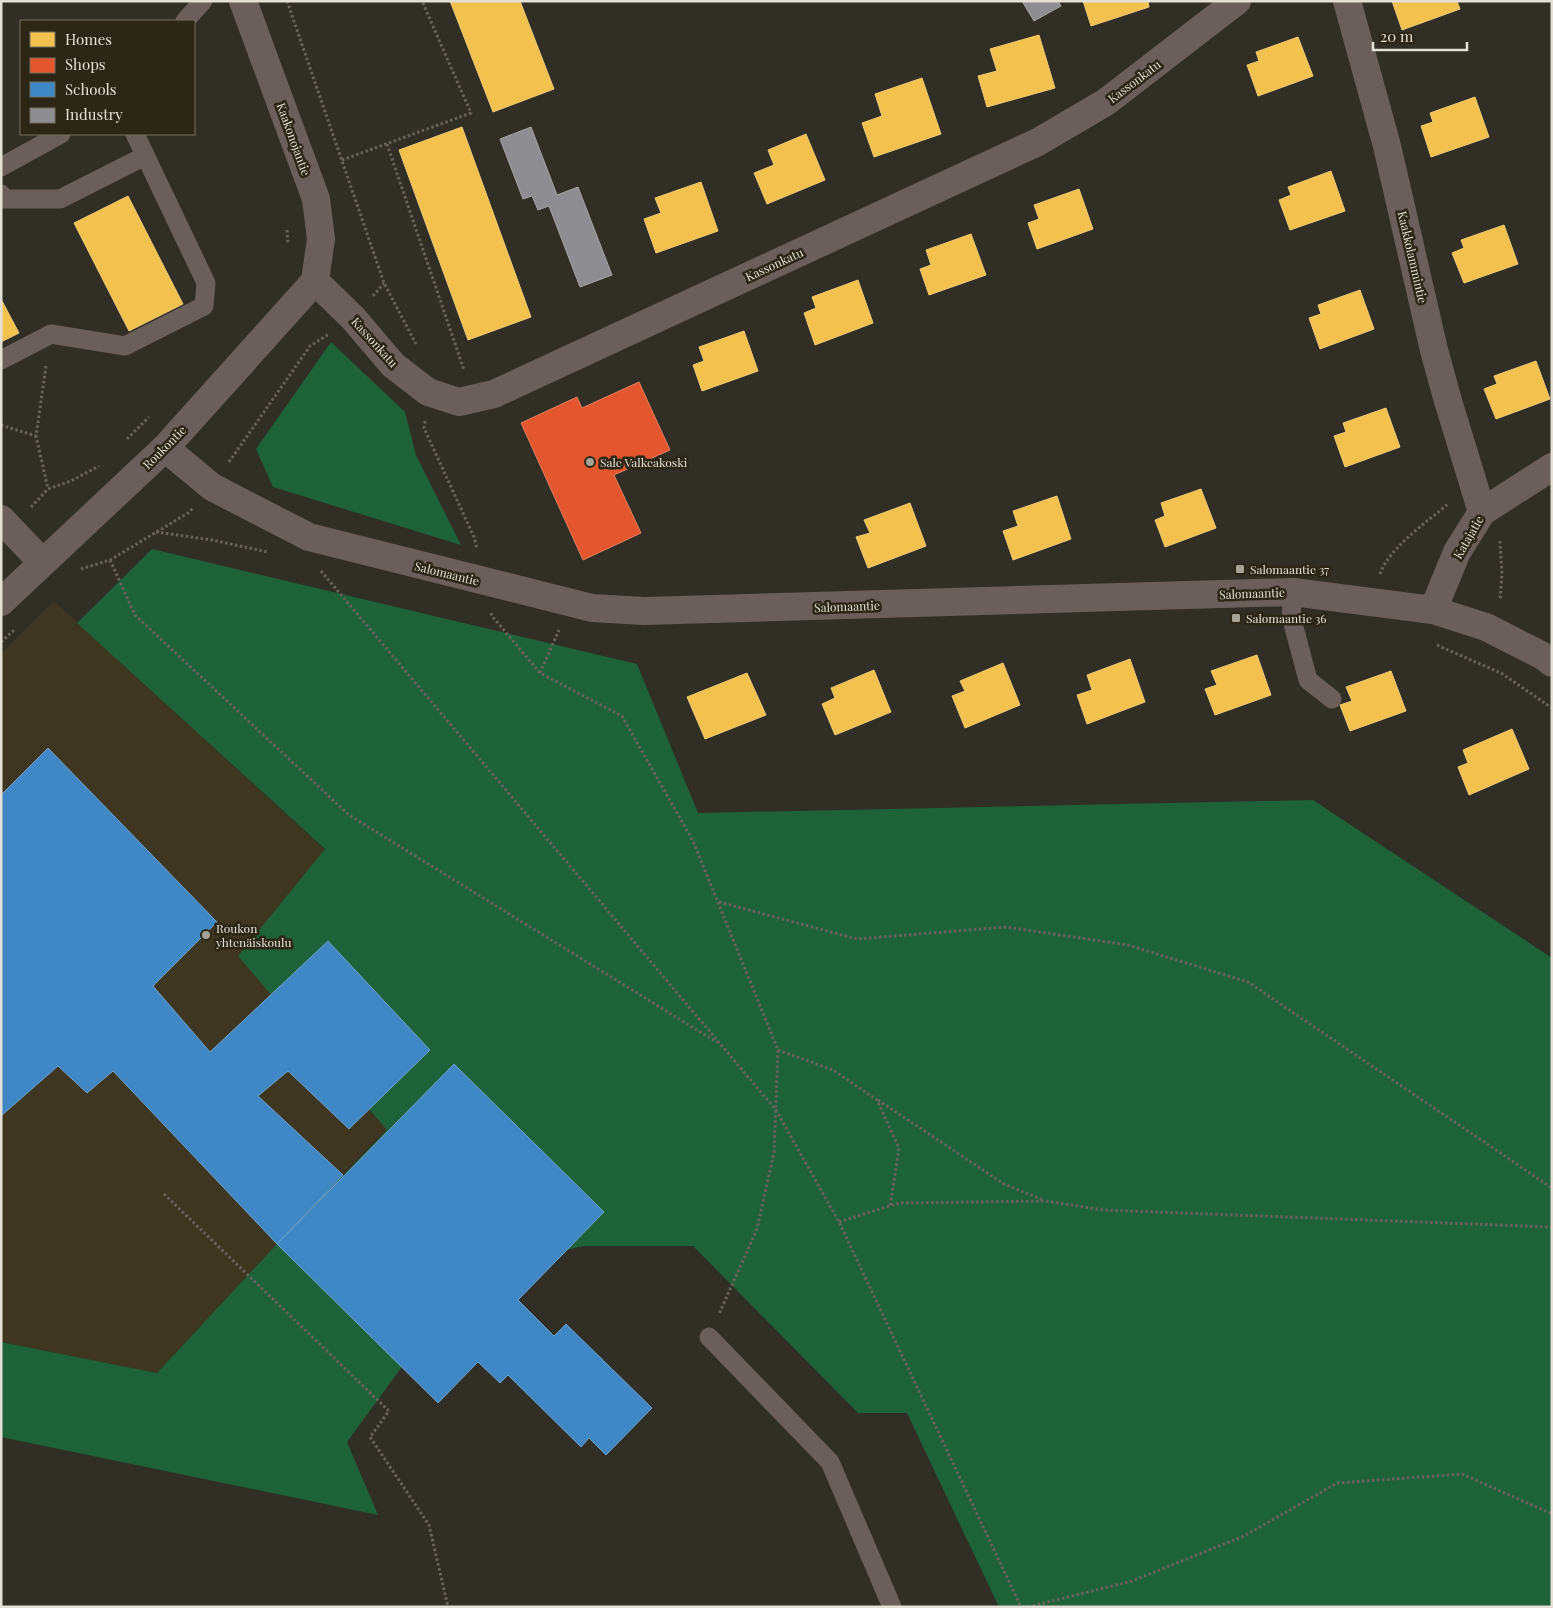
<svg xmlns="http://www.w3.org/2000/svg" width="1553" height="1608" font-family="'Playfair Display',serif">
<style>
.built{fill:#3e3621}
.green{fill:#1d6239}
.homes{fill:#f2c14e;stroke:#eeca77}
.shops{fill:#e4572e;stroke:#e48060}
.schools{fill:#3f88c5;stroke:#70a2ca}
.industry{fill:#8d8d92;stroke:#a7a6a6}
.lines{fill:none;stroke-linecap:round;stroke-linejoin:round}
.path{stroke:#6a625d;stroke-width:3;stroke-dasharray:2.5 2.5;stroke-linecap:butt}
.service{stroke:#6b5f5b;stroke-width:19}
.minor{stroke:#6b5f5b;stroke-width:28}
.tertiary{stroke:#6b5f5b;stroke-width:28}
.poi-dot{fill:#a5a298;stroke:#2c2616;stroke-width:2}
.labels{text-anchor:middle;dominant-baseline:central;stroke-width:5;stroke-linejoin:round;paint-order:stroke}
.street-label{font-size:12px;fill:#e4e0d6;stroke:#2c2616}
.poi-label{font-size:12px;fill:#e4e0d6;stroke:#2c2616;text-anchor:start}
</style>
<rect width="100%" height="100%" fill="#312e25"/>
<path class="built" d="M54,601L325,850L415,1104L369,1147L157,1373L1,1342V654Z"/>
<g class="green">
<path d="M331,342L405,412L416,455L461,545L273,487L256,449Z"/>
<path d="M152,549L637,664L698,813L1313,800L1552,958V1607H999L907,1413H858L693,1246H583L469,1275L347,1442L378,1515L1,1437V1342L157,1373L277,1244L387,1130L238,956L325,849L77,623Z"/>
</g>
<g class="homes">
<path d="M450,1H520L554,89L493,112Z"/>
<path d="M1083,1H1148L1149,7L1091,26Z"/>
<path d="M1392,1H1457L1460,9L1402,30Z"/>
<path d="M1039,35L1055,88L987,107L978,76L997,71L990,49Z"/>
<path d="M1298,37L1313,76L1258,96L1247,65L1259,61L1256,52Z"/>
<path d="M922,78L941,134L874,157L862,123L882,116L875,94Z"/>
<path d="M1475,97L1489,137L1431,157L1421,126L1433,122L1430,113Z"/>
<path d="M462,127L531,317L468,340L399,150Z"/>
<path d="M806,134L825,180L767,204L754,173L774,165L768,150Z"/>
<path d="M1331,171L1345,211L1290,230L1279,200L1291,195L1288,187Z"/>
<path d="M701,182L718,231L656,253L644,219L661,213L655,198Z"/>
<path d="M1079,189L1093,229L1037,249L1028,223L1039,219L1034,205Z"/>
<path d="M128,196L183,304L129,331L74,223Z"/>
<path d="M1504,225L1518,264L1464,283L1452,253L1464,248L1461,240Z"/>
<path d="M971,234L986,275L929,295L920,269L931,265L926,250Z"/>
<path d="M858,280L873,323L815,345L804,313L816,308L812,297Z"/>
<path d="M1360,290L1374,329L1320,349L1309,318L1321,314L1318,305Z"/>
<path d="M1,299L19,333L1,342Z"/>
<path d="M744,331L758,371L702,391L693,365L704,361L699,347Z"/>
<path d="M1536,361L1550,399L1496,419L1484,389L1497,384L1494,376Z"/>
<path d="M1386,408L1400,447L1345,467L1334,436L1346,432L1343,423Z"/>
<path d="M1201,489L1216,528L1165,547L1155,520L1165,516L1161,503Z"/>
<path d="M1057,496L1071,539L1013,560L1003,531L1018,526L1013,511Z"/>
<path d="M910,503L926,546L868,568L856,537L870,533L864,520Z"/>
<path d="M1257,655L1271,695L1215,715L1205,689L1217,685L1211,671Z"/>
<path d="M1130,659L1145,702L1087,724L1077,695L1092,690L1087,675Z"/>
<path d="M1003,663L1020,705L965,728L952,696L965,691L960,681Z"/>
<path d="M874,670L891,712L835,735L822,704L835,698L831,688Z"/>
<path d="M1391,671L1406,711L1350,731L1340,705L1352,701L1346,687Z"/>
<path d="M747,673L766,715L705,739L687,697Z"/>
<path d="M1512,729L1529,769L1469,795L1458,767L1468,763L1463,750Z"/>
</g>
<path class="shops" d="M639,382L670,450L614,475L641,533L583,560L521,423L577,397L582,408Z"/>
<g class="schools">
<path d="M48,748L217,922L153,986L210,1052L328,941L430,1050L349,1129L288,1071L258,1096L343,1175L277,1244L113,1071L87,1093L58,1066L1,1116V795Z"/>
<path d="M454,1064L604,1212L518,1300L554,1336L566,1324L652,1408L606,1455L589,1438L581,1447L508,1375L500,1383L478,1362L438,1403L277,1244Z"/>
</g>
<g class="industry">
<path d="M1022,1H1058L1061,6L1034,21Z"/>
<path d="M531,127L557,195L578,187L612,275L580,287L549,206L538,210L532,196L523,199L500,139Z"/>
</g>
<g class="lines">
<g class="path">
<path d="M287,1L384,283L416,344"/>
<path d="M387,144L464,370"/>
<path d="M342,160L471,113L422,1"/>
<path d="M287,230L288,244"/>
<path d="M373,296L384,283"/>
<path d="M46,366L36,436L48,489"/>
<path d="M425,421L424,428L474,537L477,549"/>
<path d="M1,425L36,436"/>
<path d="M127,439L149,417"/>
<path d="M229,462L310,346L329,334"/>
<path d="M31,507L48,489L71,481L99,466"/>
<path d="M156,532L212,540L268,552"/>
<path d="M1500,541L1502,574L1500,601"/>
<path d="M110,560L135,615L349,815L718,1043"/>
<path d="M81,569L110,560L188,513L193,508"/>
<path d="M321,571L776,1110L839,1222L1021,1607"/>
<path d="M1380,574C1388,549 1428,521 1448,504"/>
<path d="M491,613L492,616L540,673L622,716L693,841L778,1050L774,1152L757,1229L719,1314"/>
<path d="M1,642L14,630"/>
<path d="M1437,645L1501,673L1552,708"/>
<path d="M540,673L559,630"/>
<path d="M719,902L857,939L1006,927L1128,945L1248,982L1552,1188"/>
<path d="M778,1050L833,1070L877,1100L899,1148L890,1206"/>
<path d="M878,1100L1004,1184L1043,1200"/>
<path d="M164,1194L389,1411L370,1437L429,1525L448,1607"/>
<path d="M839,1222L899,1203L1046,1201L1103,1210L1552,1227"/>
<path d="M1028,1607L1132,1581L1244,1536L1337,1483L1462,1474L1552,1514"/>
</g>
<g class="service">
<path d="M185,21L203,1"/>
<path d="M1,167L61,134"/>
<path d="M1,194L5,199H60L145,156"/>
<path d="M1,360L51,334L125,346L204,306L206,283L135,134"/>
<path d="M1293,592L1291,616L1308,680L1332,699"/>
<path d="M709,1337L830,1462L892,1607"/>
</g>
<g class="minor">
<path d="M243,1L316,199L321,239L315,281L353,318L393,365L428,392L459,402L494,394L1038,142L1106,102L1237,1"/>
<path d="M1347,1L1387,146L1434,350L1448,401L1482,512"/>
<path d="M165,448L212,487L309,537L592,608L644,611L1293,592L1433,610L1486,627L1543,656L1552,663"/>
<path d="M1,519L42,562"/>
<path d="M1433,610L1457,552L1482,512L1552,467"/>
</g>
<path class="tertiary" d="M1,602L165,448L315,281"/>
</g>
<g class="poi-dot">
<circle cx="590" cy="462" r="5"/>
<rect x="1235" y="564" width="10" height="10" rx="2.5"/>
<rect x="1231" y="613" width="10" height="10" rx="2.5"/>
<circle cx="206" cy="935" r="5"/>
</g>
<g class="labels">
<g class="street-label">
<text transform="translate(1134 81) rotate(-37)">Kassonkatu</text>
<text transform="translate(294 139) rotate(70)">Kaakonojantie</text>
<text transform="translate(1413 257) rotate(77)">Kaakkolammintie</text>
<text transform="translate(774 264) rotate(-25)">Kassonkatu</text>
<text transform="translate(375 342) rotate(48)">Kassonkatu</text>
<text transform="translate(164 447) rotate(-45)">Roukontie</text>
<text transform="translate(1468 537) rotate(-60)">Katajatie</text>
<text transform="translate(447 573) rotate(14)">Salomaantie</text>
<text transform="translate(1252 593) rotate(-2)">Salomaantie</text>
<text transform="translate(847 606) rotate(-2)">Salomaantie</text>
</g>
<g class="poi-label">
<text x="600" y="462">Sale Valkeakoski</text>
<text x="1250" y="569">Salomaantie 37</text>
<text x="1246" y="618">Salomaantie 36</text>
<text x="216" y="928">Roukon<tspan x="216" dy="14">yhtenäiskoulu</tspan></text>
</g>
</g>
<rect width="1553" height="1608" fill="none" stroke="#e4e0d6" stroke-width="5"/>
<rect x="20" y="20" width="175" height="115" fill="#2c2616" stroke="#767063"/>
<rect x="30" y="32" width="25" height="15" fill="#f2c14e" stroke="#767063"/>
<text x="65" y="45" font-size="15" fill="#e4e0d6">Homes</text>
<rect x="30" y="58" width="25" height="15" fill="#e4572e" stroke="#767063"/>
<text x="65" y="70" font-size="15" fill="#e4e0d6">Shops</text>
<rect x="30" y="82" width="25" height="15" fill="#3f88c5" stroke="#767063"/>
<text x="65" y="95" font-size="15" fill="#e4e0d6">Schools</text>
<rect x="30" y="108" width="25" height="15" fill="#8d8d92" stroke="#767063"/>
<text x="65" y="120" font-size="15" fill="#e4e0d6">Industry</text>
<path d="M1373 42v8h94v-8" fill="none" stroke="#e4e0d6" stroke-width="2.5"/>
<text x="1380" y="42" font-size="15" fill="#e4e0d6" stroke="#2c2616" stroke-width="4" paint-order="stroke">20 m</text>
</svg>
